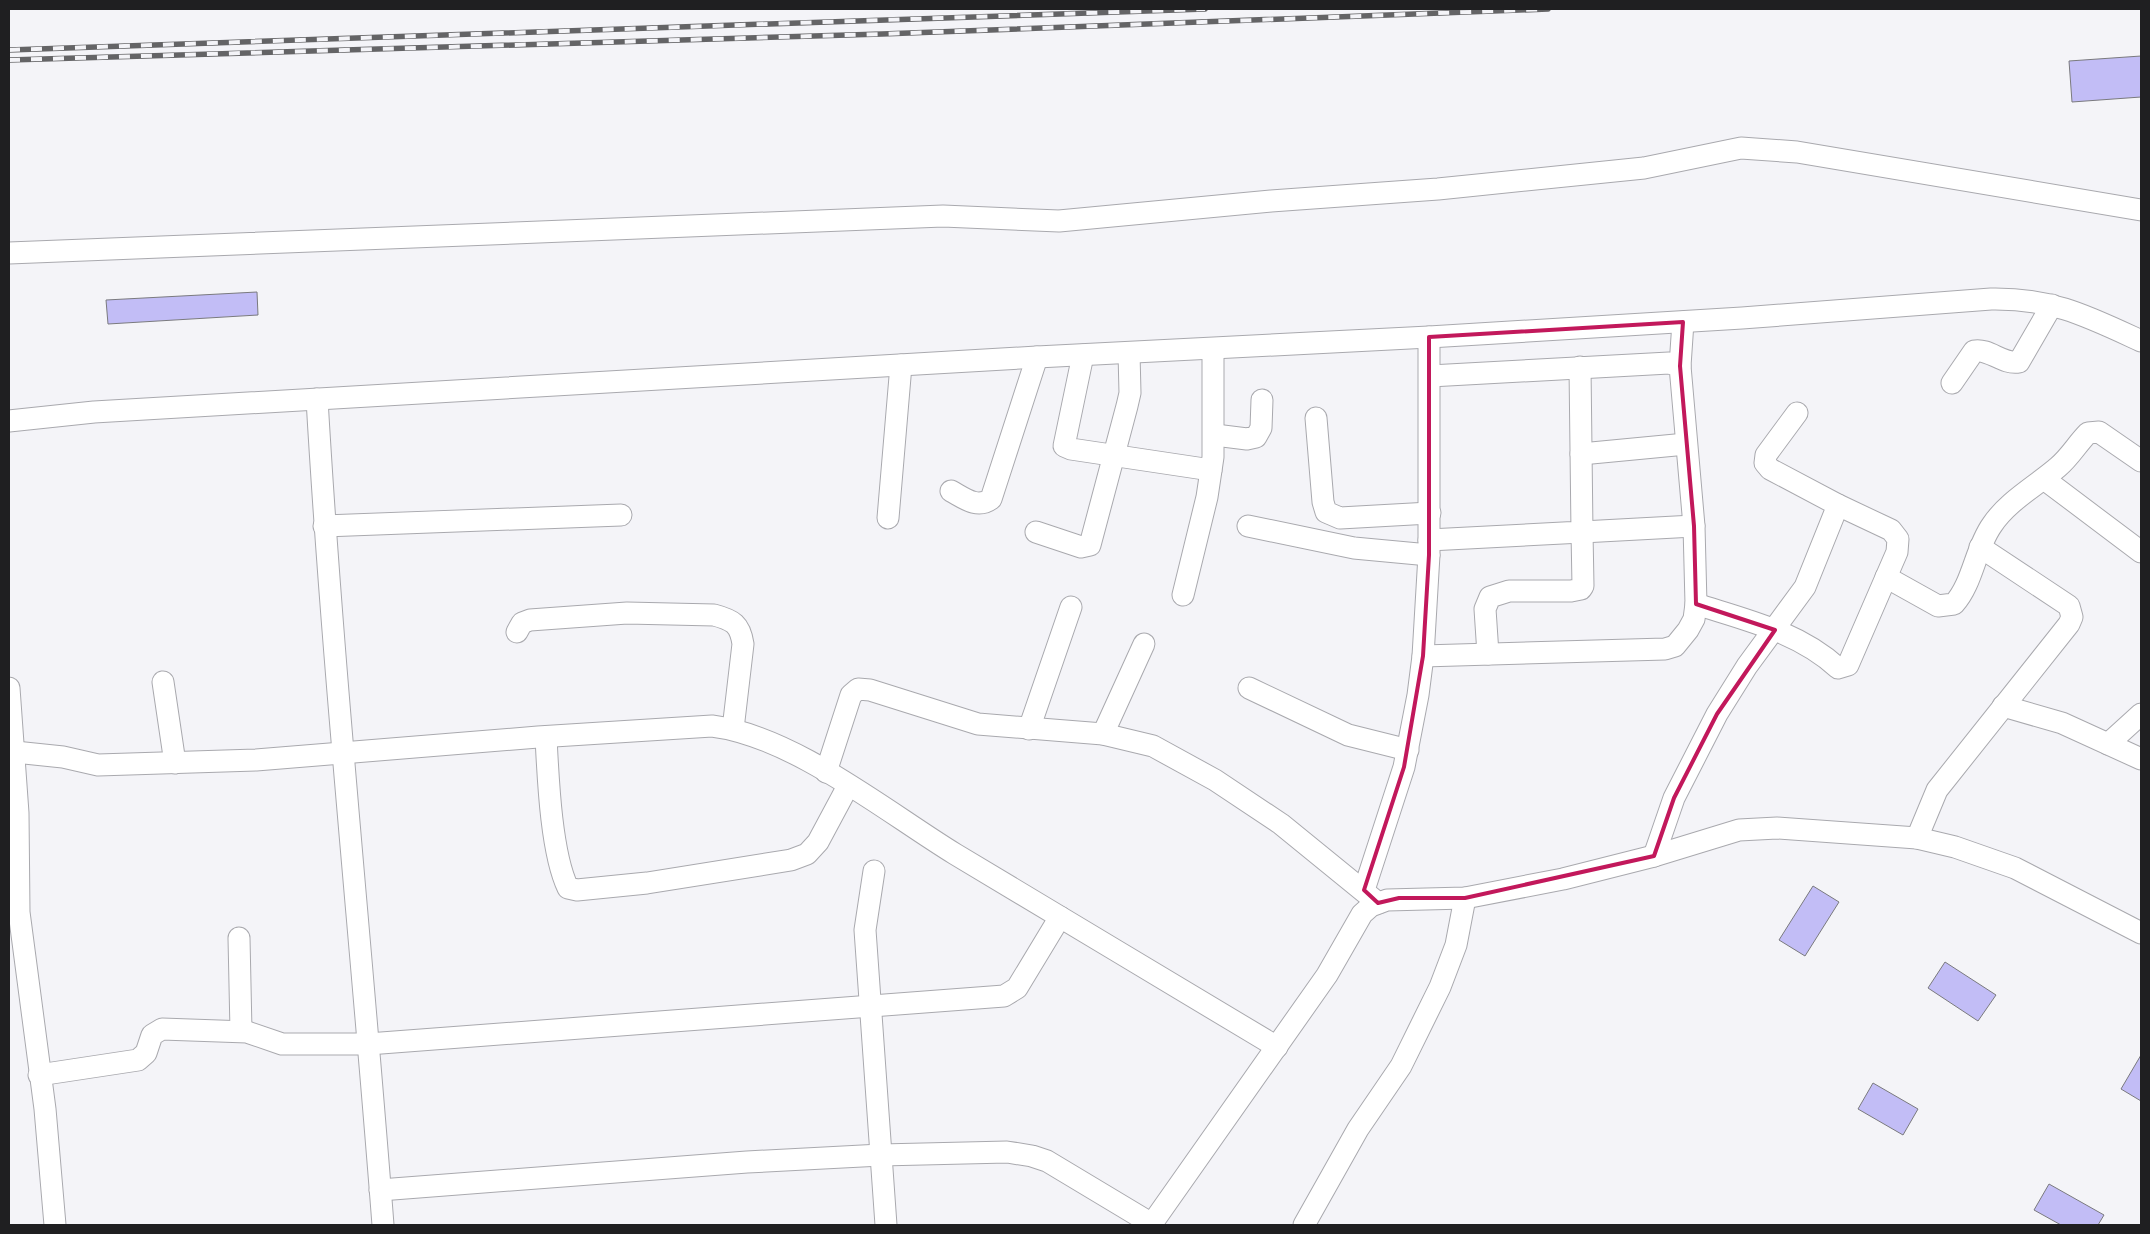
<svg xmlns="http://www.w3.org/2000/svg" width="2150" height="1234" font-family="Ubuntu,sans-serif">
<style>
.building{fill:#c2bdf6;stroke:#7a7a7e}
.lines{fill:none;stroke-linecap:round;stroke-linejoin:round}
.minor-casing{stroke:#a9a9ae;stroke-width:23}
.minor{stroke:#fff;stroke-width:21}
.rail-casing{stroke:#646466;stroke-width:5.5}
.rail{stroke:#f4f4f8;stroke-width:4;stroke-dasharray:11;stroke-linecap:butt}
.marked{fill:none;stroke:#c2185b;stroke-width:4;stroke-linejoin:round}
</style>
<rect width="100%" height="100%" fill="#f4f4f8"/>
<g class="building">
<path d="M2141,56V97L2072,102L2069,61Z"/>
<path d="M257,292L258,315L108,324L106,300Z"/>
<path d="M1813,886L1839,902L1805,956L1779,940Z"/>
<path d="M1945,962L1996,995L1978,1021L1928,988Z"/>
<path d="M2141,1055V1101L2121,1089Z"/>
<path d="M1873,1083L1918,1109L1903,1135L1858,1109Z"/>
<path d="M2049,1184L2104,1215L2098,1225H2061L2034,1210Z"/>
</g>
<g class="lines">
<defs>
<g id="minor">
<path d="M9,253L943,216L1059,221L1271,201L1438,189L1644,168L1741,148L1797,152L2141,210"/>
<path d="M1083,355L1064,446L1071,449L1211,470"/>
<path d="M1680,366L1683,322"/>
<path d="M1952,383L1974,351C1989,348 2003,365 2019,362L2052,305"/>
<path d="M317,399C333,675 362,950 383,1225"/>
<path d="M1316,418L1323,502L1326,512L1340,518L1430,513"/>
<path d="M9,421L94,412L1037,357L1429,337L1742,318L1991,299C2052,298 2087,316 2141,341"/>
<path d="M1215,435L1247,439L1256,437L1261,428L1262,400"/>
<path d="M1581,454L1686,444"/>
<path d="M2044,479L2141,552"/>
<path d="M951,491C964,498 977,509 991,499L1037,357"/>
<path d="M888,518L901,365"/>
<path d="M324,526L621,515"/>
<path d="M1248,526L1354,548L1429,555"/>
<path d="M1036,532L1081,547L1090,545L1127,406L1130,393L1129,353"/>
<path d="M1429,540L1582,532L1580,367"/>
<path d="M1886,577L1938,606L1954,604C1973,583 1975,549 1992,525C2008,501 2036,486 2058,467C2070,457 2077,444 2088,433L2099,432L2141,461"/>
<path d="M1183,595L1207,497L1213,457V349"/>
<path d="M1696,604C1746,620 1799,632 1838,668L1848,665L1897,552L1898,539L1891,530L1838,505"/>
<path d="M517,632L522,623L530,620L627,613L714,615C733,620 740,624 743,644L733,729"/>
<path d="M1488,654L1485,609L1490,597L1509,591H1571L1581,589L1583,586L1582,532L1694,526"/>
<path d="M1423,656L1665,649L1675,646L1688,630L1694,619L1696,604L1694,526L1680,366L1669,363L1430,376"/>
<path d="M163,682L175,763"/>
<path d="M9,688L18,813L19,912L45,1109L55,1225"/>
<path d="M1249,688L1348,735L1408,750"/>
<path d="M2003,706L2062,723L2141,759"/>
<path d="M1029,729L1071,607"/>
<path d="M1103,734L1144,644"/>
<path d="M546,737C548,777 551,853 568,888L577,890L647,883L791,860L807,854L818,842L848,786"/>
<path d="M2108,744L2141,714"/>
<path d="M15,752L63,757L98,765L256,760L538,737L712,726C793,736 885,811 955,854C1062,919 1170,982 1277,1047"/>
<path d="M826,772L851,695L858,689L870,690L978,724L1103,734L1153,746L1215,780L1281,824L1378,903"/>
<path d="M1917,838L1937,790L2069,624L2072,617L2069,606L1980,547"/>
<path d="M1654,856L1674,798L1717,714L1747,666L1805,587L1838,505L1770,469L1765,463L1766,455L1797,413"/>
<path d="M874,871L865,930L886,1225"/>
<path d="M1364,890L1404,767L1418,695L1423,656L1429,555V337"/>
<path d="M239,938L241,1031"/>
<path d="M39,1075L138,1060L146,1053L152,1035L162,1029L247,1032L282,1044H368L1004,996L1017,988L1060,917"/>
<path d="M380,1190L747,1162L881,1155L1007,1152L1032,1156L1047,1161L1152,1224"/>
<path d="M1151,1225L1327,975L1362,914L1371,906L1387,900L1465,898L1563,879L1654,856L1739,830L1777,828L1917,838L1955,847L2015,868L2141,933"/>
<path d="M1304,1225L1358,1129L1401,1066L1440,987L1456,945L1465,898"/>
</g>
</defs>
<use href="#minor" class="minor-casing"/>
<use href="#minor" class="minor"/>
<defs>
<g id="rail">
<path d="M9,50L1205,9"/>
<path d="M9,60L882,34L1548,9"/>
</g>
</defs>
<use href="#rail" class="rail-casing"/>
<use href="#rail" class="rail"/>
</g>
<path class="marked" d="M1683,322L1680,366L1694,526L1696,604L1775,630L1717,714L1674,798L1654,856L1465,898H1399L1378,903L1364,890L1404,767L1423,656L1429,555V337Z"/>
<rect width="2150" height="1234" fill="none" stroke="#1f1f21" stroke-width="20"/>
</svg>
